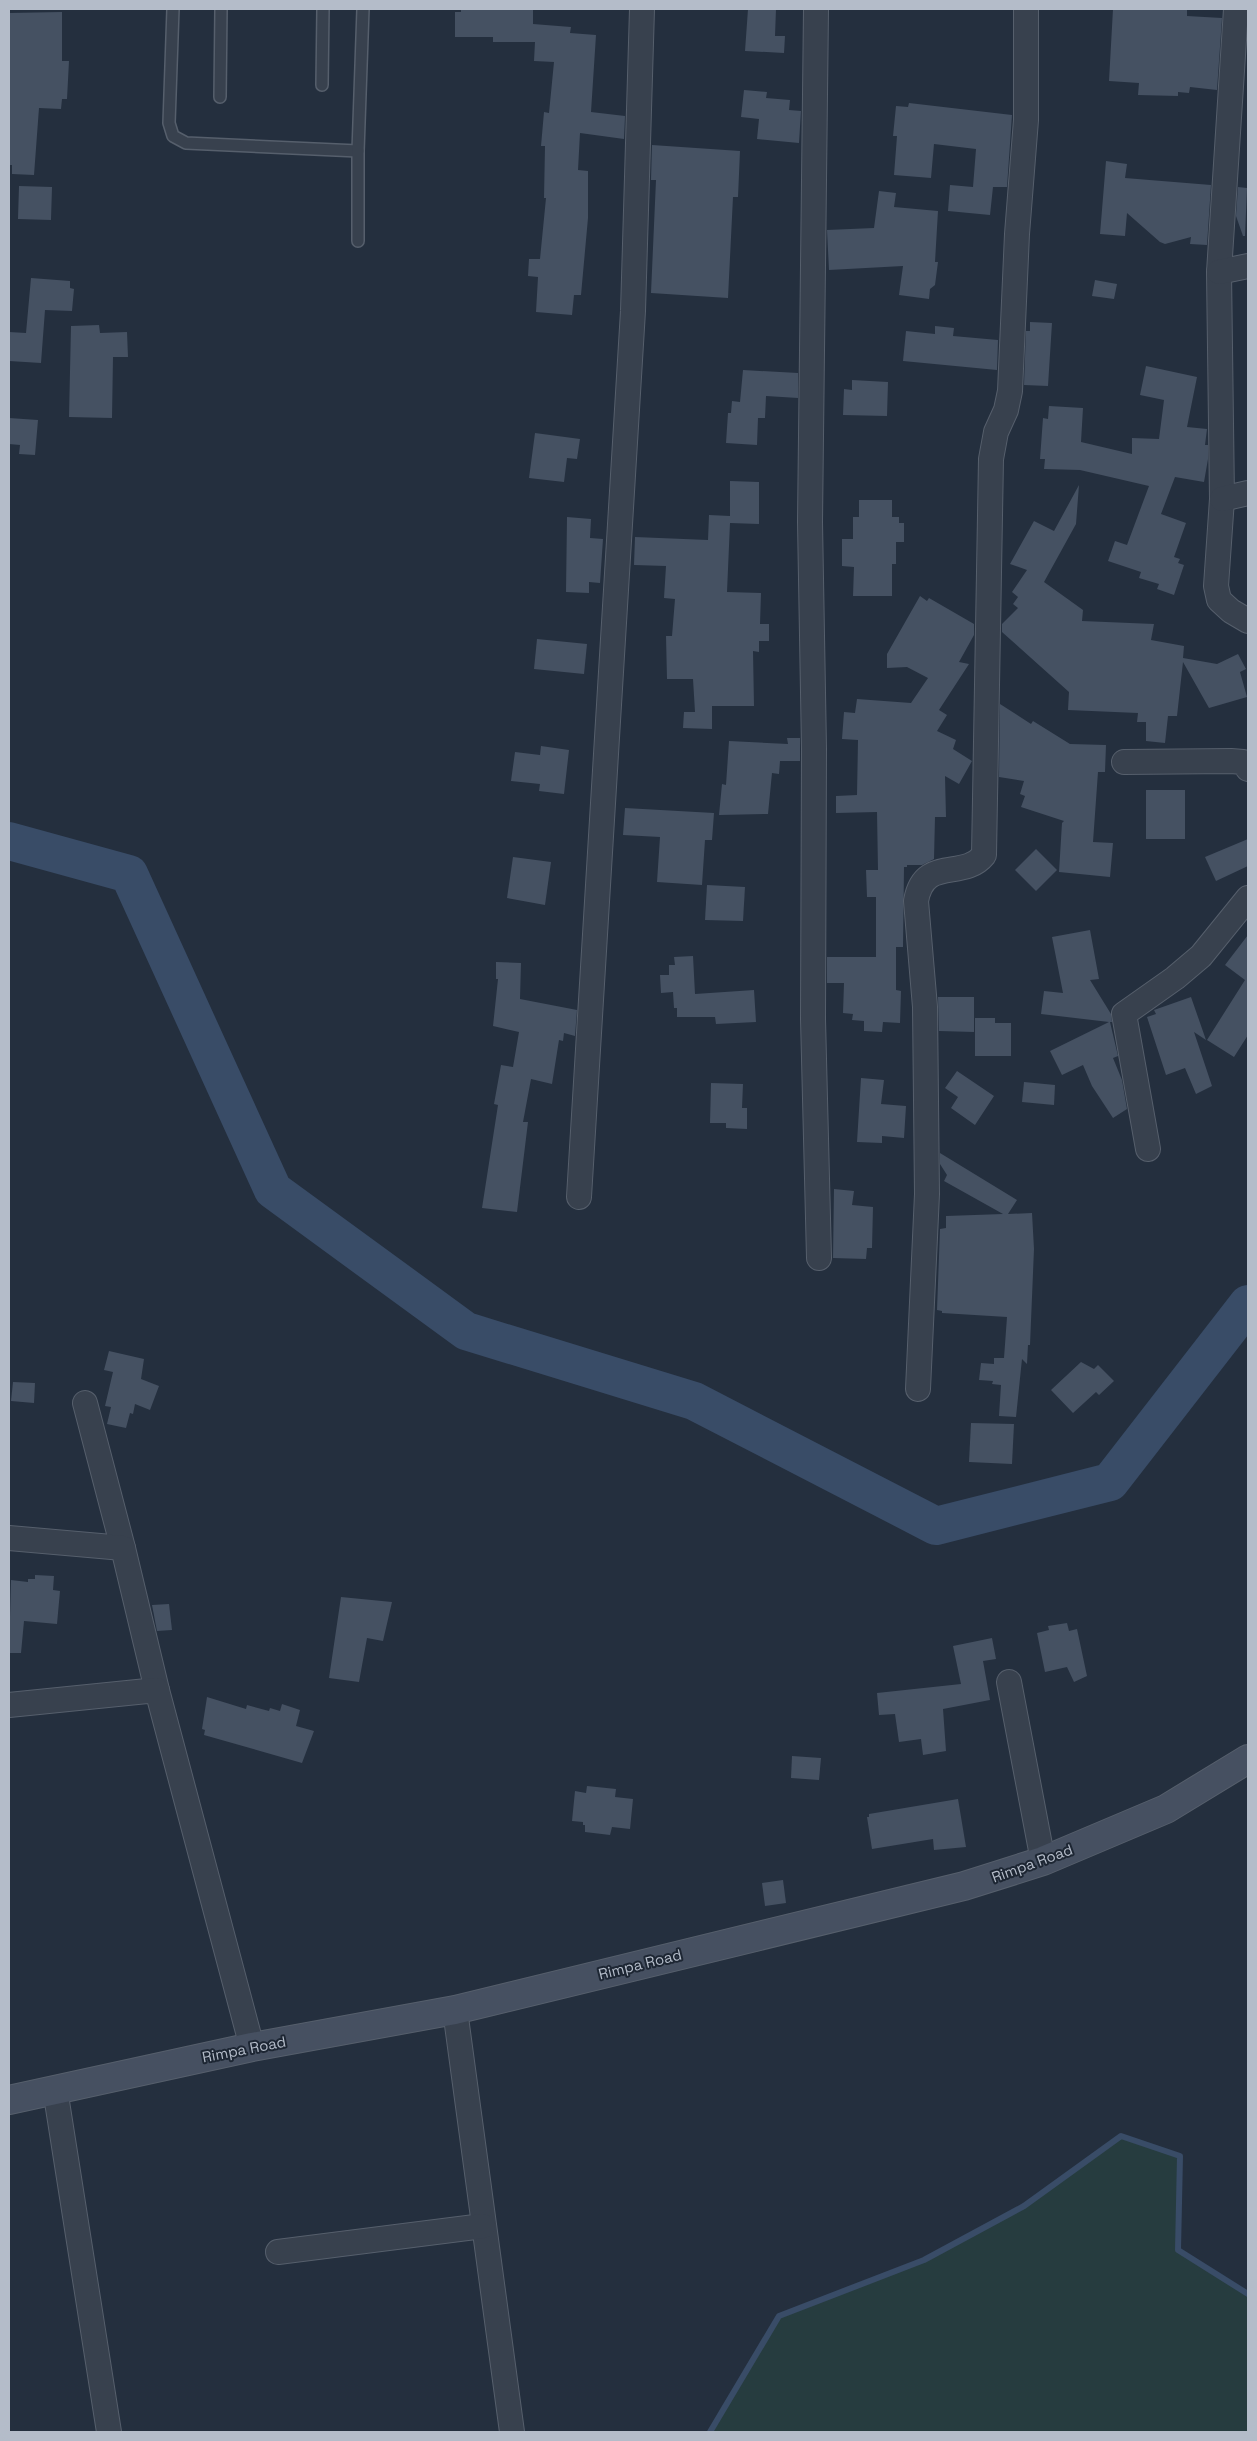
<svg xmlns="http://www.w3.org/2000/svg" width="1257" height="2441" font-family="'Space Grotesk',sans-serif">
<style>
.green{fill:#263c3f}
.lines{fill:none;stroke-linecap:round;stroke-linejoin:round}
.stream{stroke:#394c67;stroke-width:6}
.river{stroke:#394c67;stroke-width:38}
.building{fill:#455162}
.lane-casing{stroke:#565f6c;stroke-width:14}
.street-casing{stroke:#565f6c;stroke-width:26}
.secondary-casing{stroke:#565f6c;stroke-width:30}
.lane{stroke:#38414e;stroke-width:11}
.street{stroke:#38414e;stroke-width:24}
.secondary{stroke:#465061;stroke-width:28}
.labels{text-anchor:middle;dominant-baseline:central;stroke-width:4;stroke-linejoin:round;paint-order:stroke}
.street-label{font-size:15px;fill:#b4bcc9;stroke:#1d2633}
</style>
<rect width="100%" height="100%" fill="#242f3e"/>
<path class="green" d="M1121,2136L1180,2156L1178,2250L1248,2294V2432H710L779,2316L924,2260L1024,2206Z"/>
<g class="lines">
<path class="stream" d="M710,2432L779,2316L924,2260L1024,2206L1121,2136L1180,2156L1178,2250L1248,2294"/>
<path class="river" d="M9,841L129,874L273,1190L466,1331L694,1401L936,1526L1110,1482L1248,1304"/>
</g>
<g class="building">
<path d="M461,9L533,10V24L571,27L570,33L596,35L591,112L625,116L624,139L580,133L578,170L588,171V218L581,295H574L572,315L536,312L538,277L528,276L529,259H540L546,198H544L545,146H541L544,112L549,113L554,62L534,61L535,42H493V37H455V12H461Z"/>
<path d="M748,9H776L775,36H785L784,53L745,51Z"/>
<path d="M1113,9H1187V16L1222,18L1217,90L1190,87L1189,93L1178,92V96L1138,95L1139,83L1109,81Z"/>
<path d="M62,12V61H69L67,99H62L61,109L39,108L34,175L12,174V165H9V13Z"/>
<path d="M744,90L767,92L766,98L790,100L789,110L801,111L799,143L757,139L759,119L741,117Z"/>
<path d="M909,103L1012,115L1007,187H993L990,215L948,211L950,185L973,187L976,149L934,144L931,178L894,175L897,136H893L896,106L908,107Z"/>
<path d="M652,145L740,151L738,197H733L728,298L651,293L656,180H651Z"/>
<path d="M1106,161L1127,164L1125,178L1211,185L1207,245L1190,244L1191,237L1165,244L1160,242L1127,213L1125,236L1100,234Z"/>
<path d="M19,186L52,187L51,220L18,219Z"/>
<path d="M1238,187L1247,188L1245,236H1243L1236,216Z"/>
<path d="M879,191L896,193L894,207L938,211L935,262H938L935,285L930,289L929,299L899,295L903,266L829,270L827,230L874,228Z"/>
<path d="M31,278L70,281V288L74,289L72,311L45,310L41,363L9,361V332L26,333Z"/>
<path d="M1095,280L1117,284L1114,299L1092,296Z"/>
<path d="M1030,322L1052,323L1048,386L1024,385L1026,331H1030Z"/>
<path d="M99,325L100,333L127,332L128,357H113L112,418L69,417L71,326Z"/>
<path d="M935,326L954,328L953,336L998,340L997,370L903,361L906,331L935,334Z"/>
<path d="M1146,366L1197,377L1187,427L1207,429L1205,445H1208V459L1204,482L1175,477L1161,514L1186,523L1174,557L1180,559L1178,563L1184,565L1174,595L1157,589L1159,584L1139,578L1141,572L1108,561L1115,541L1127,545L1149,486L1080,470L1044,469L1045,459H1040L1043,418L1048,419L1049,406L1083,408L1081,442L1132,454V438L1159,439L1164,400L1140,395Z"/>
<path d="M743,370L798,373V398L766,396L765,418H758L757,445L726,443L728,413H731L732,401L740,402Z"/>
<path d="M852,380L888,382L887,416L843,415L844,389L852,390Z"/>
<path d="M9,418L38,420L35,455L19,454L20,445L9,444Z"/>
<path d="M535,433L580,439L577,459L567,458L564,482L529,478Z"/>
<path d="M730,481L759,482V524L730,523L727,592L761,593L760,624H769V641H759V652L753,651L754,706H712V729L683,728L684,712H695L693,679H667L666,636H672L675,599L664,598L666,566L634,565L635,537L708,540L709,515L730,516Z"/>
<path d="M1079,485L1076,524L1044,582L1083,610L1082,621L1154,624L1151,640L1184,646L1183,658L1217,664L1238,654L1246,669L1240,672L1247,697L1209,708L1183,662L1177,716H1168L1165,743L1146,741V722H1137L1138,713L1068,710L1069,692L1002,632V624L1018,608L1013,604L1018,597L1012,592L1027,570L1010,564L1034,521L1054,531Z"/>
<path d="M859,500H892V517H899V523H904V542H896V564H892V596H853L854,567L842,566V539H853V517H859Z"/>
<path d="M567,517L591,519L590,538L603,539L600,583L589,582V593L566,592Z"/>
<path d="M920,596L927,601L929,598L974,624V635L959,662L969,664L939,710L947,715L937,731L956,740L953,749L972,761L959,784L945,776L946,817H935L934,859L922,865H907V867H904L903,947H896V990L901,991L900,1023L883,1022L882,1032L864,1031V1021L852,1020L853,1014L843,1013L844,983H827V957H876V897H867L866,870H878L877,812L836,813V796L857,795L858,740L842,739L844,712L855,713L857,699L911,703L928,678L907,667L887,668V654Z"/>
<path d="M537,639L587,644L584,674L534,669Z"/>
<path d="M1000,704L1031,724L1033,721L1070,744L1106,745L1105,772H1098L1093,842L1113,843L1110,877L1059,872L1062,823L1064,821L1021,807L1025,796L1020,794L1024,781L999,777Z"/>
<path d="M787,738H800V761H780L779,774L772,773L768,814L719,815L722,784L726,785L729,741L788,744Z"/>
<path d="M541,746L569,750L564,794L539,791L540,784L511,781L515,752L540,755Z"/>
<rect x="1146" y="790" width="39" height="49"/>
<path d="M625,808L714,813L712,840H705L702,885L657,882L660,837L623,835Z"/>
<path d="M1248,839V866L1216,881L1205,857Z"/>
<path d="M1036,849L1057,870L1036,891L1015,870Z"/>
<path d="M513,857L551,862L545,905L507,898Z"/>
<path d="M707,885L745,887L743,921L705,920Z"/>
<path d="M1090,930L1099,979L1090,980L1111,1014L1112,1022H1110L1118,1056L1113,1058L1122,1080L1127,1109L1113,1118L1092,1086L1083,1065L1062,1075L1050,1051L1109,1022L1041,1014L1044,991L1063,993L1052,937Z"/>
<path d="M1248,935V1035L1234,1057L1207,1040L1245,980L1225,965Z"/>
<path d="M693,956L695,994L754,990L756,1022L716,1024L715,1017H677V1008H674L673,992L661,993L660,975H669V965H675L674,957Z"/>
<path d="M496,962L521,963L520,999L577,1010L575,1036L564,1033L563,1041L559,1040L552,1084L531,1079L523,1122H528L517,1212L482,1208L498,1105L494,1104L501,1065L513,1067L519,1032L493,1026L498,979H496Z"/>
<path d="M938,997H974V1032L939,1031Z"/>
<path d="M1191,997L1206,1040L1194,1032L1212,1086L1196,1094L1185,1068L1166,1075L1147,1017L1156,1014L1154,1010Z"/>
<path d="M975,1018H995V1023H1011V1056H975Z"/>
<path d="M957,1071L994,1096L975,1125L951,1108L958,1097L945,1088Z"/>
<path d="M861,1078L884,1080L881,1104L906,1106L904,1138L882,1136V1143L857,1142Z"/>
<path d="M1024,1082L1055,1085L1054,1105L1022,1102Z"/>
<path d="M711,1083L743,1084L742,1108H747V1129L726,1128V1123H710Z"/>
<path d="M940,1153L1017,1200L1008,1214L1032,1213L1034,1249L1030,1345H1028L1027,1364L1022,1359L1016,1417L999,1416L1001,1385L992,1384L993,1381L979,1380L981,1363L994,1364V1358H1004L1007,1317L942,1313V1311L937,1310L940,1229L946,1228V1216L1003,1214L944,1181L947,1175L940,1164Z"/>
<path d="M834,1189L854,1191L852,1205L873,1207L872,1248H867L866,1259L833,1258Z"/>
<path d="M109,1351L144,1359L141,1379L159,1386L150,1410L135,1404L133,1414L130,1413L126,1428L107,1424L111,1407L105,1406L113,1372L104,1370Z"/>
<path d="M1081,1362L1094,1369L1098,1365L1114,1381L1099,1395L1096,1392L1073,1413L1051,1390Z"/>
<path d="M13,1382L35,1383L34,1403L11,1401Z"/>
<path d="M971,1423L1014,1424L1012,1464L969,1462Z"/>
<path d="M35,1575L54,1576L53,1590L60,1591L57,1624L24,1621L21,1653H9L11,1580L28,1582V1579H35Z"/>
<path d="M341,1597L392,1602L383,1641L367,1638L359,1682L329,1678Z"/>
<path d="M169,1604L172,1630L157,1631L152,1605Z"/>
<path d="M1067,1623L1069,1631L1077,1629L1087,1676L1074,1682L1067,1667L1045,1672L1037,1633L1049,1630L1048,1626Z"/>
<path d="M992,1638L996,1659L983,1661L990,1700L943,1709L946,1751L923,1755L921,1739L899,1742L895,1714L879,1715L877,1693L961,1684L953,1646Z"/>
<path d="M207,1697L246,1709L247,1705L269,1711L270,1708L280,1711L282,1704L300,1710L296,1726L314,1731L302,1763L204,1735L205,1730L202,1729Z"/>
<path d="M792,1756L821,1758L819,1780L791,1778Z"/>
<path d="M587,1786L616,1789L615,1797L633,1799L630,1829L612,1827L610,1835L585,1832V1825H583V1822L572,1821L575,1791L586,1793Z"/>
<path d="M958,1799L966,1847L934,1850L933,1839L872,1849L867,1817H869V1814Z"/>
<path d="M783,1880L786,1903L765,1906L762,1883Z"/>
</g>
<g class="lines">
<defs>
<g id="lane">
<path d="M173,9L169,123L173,136L186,143L358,151"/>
<path d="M322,85L323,9"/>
<path d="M220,97L221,9"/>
<path d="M358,241V151L363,9"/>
</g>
<g id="street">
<path d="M816,9L810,522L814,749L813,1019L819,1258"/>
<path d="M1236,9L1219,272L1222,499L1216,586L1219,600L1231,611L1248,621"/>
<path d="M1219,272L1248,266"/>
<path d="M1222,499L1248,493"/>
<path d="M1124,762L1231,761L1243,762L1248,769"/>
<path d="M1148,1149L1124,1014L1175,978L1201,956L1248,898"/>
<path d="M579,1197L633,311L642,9"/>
<path d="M918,1389L927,1194L925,1007L916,901C924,855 963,881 984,855L991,459L996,432L1006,410L1010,391L1017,234L1026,120V9"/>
<path d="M85,1403L123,1548"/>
<path d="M9,1538L123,1548L157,1690"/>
<path d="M1009,1682L1043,1861"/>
<path d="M9,1705L157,1690L252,2047"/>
<path d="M455,2010L512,2432"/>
<path d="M55,2089L109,2432"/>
<path d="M278,2252L483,2226"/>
</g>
<path id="secondary" d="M9,2100L252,2047L455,2010L964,1886L1043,1861L1166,1809L1248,1759"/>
</defs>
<use href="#lane" class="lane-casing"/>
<use href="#street" class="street-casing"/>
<use href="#secondary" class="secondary-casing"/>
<use href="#lane" class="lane"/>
<use href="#street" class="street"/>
<use href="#secondary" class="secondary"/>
</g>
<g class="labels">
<g class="street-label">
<text transform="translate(1032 1863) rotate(-20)">Rimpa Road</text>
<text transform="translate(640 1964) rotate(-14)">Rimpa Road</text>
<text transform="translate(244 2049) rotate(-11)">Rimpa Road</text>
</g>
</g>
<rect width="1257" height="2441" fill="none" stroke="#b4bcc9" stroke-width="20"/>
</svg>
